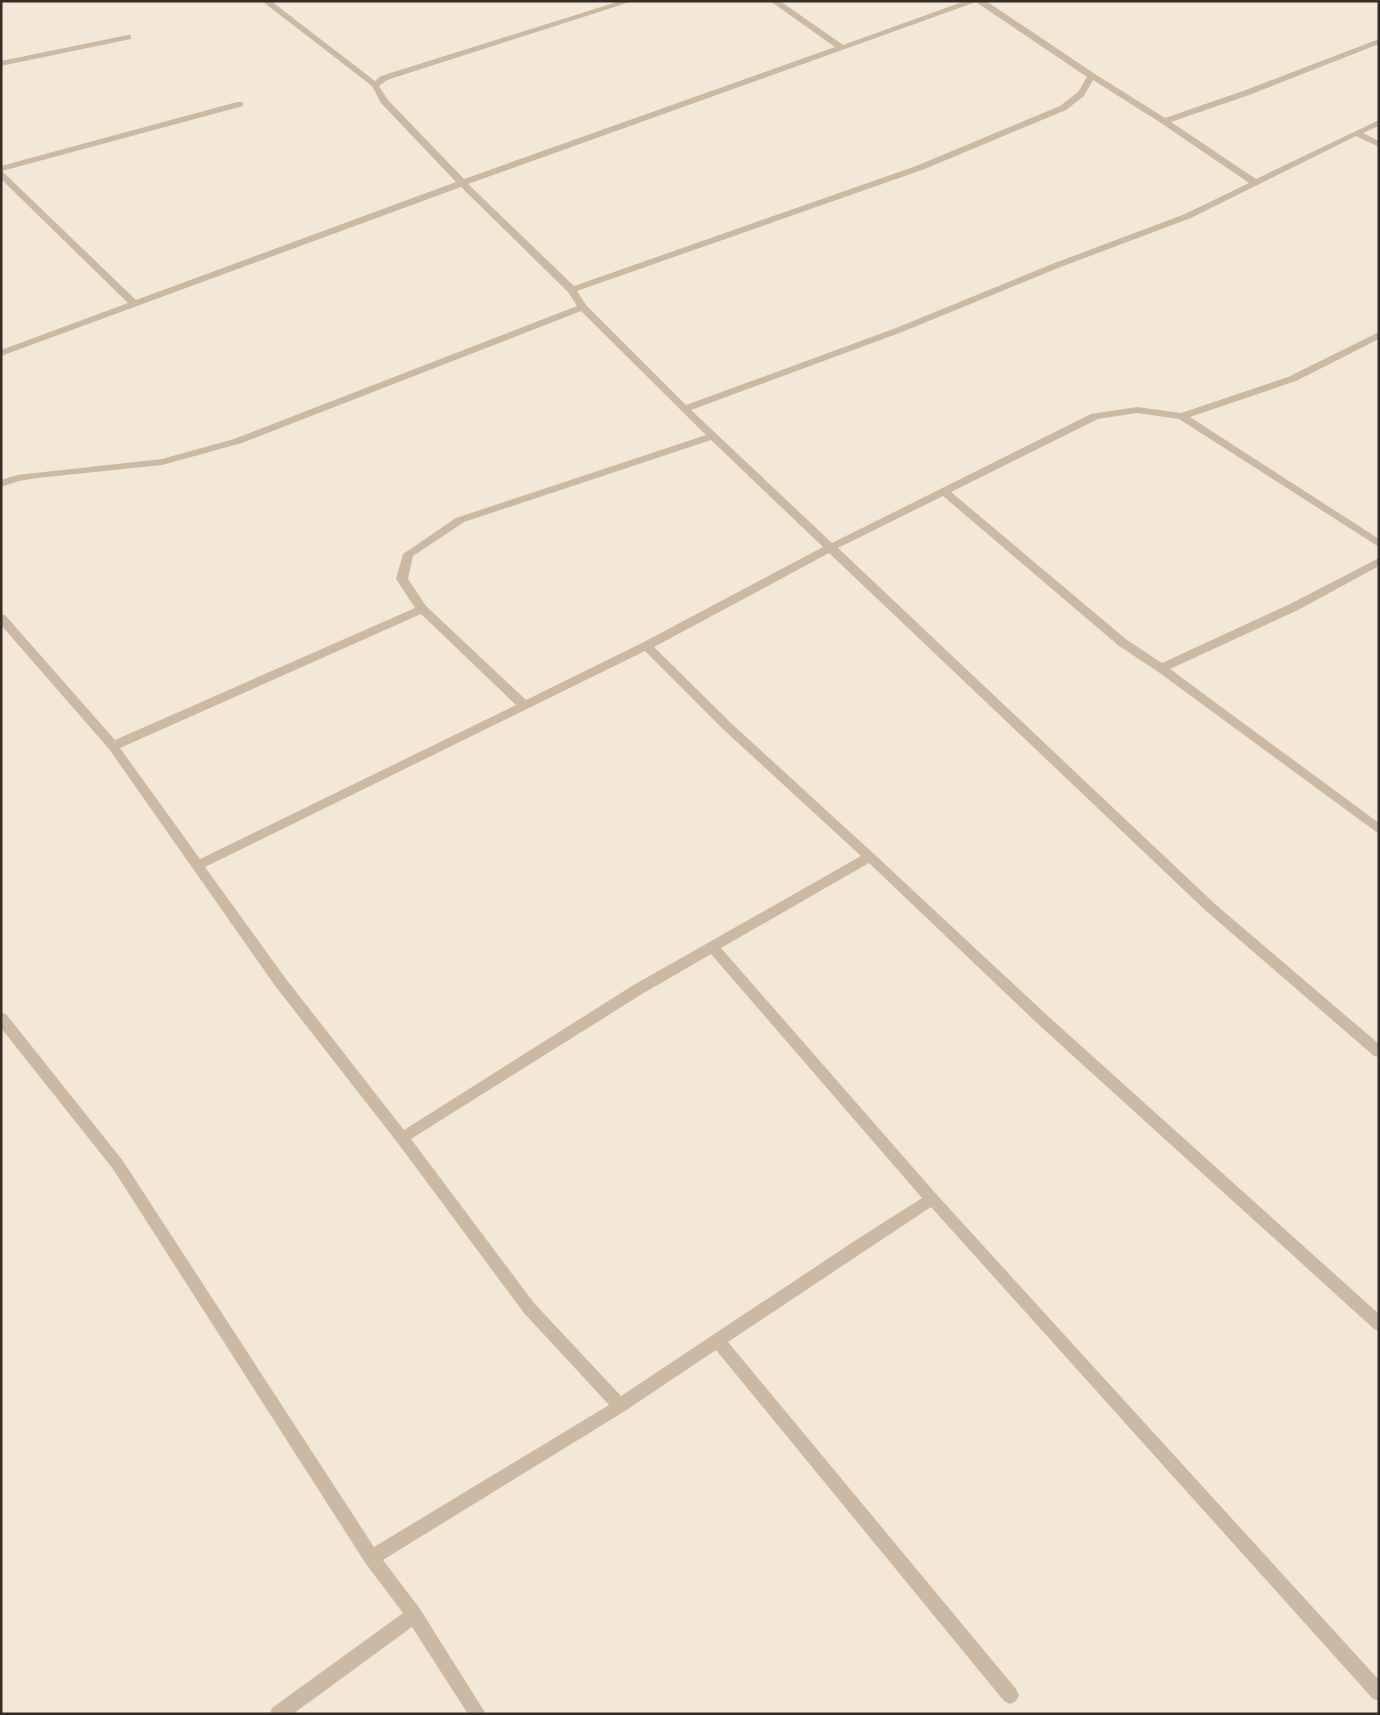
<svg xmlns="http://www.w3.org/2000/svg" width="1380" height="1715" font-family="'Exo 2',sans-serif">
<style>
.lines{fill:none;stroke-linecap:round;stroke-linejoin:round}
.minor{fill:#ccb9a3;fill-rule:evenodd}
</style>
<rect width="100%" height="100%" fill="#f3e8d8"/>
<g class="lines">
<g class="minor">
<path d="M262,1H271L375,81L381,76L620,1H633L387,80L379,86L388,100L464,179L835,47L770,1H780L843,45L965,1H986L1095,74L1165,118L1243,91L1379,39V44L1249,95L1171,122L1256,179L1379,120V126L1363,133L1379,141V147L1356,136L1191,218L1058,268L902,332L691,410L832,543L1091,414L1137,407L1181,413L1288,377L1379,332V339L1296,381L1190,417L1379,539V547L1179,419L1137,413L1098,419L951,492L1127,640L1162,663L1290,604L1379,558V566L1298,610L1170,669L1379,823V834L1157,671L1119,646L943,496L838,548L1215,904L1379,1044V1057L1374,1056L1205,910L829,553L654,647L732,724L874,854L1049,1017L1379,1314V1331L1374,1329L1039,1025L869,863L721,948L937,1195L1379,1680V1701L1373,1699L931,1207L728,1342L1016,1689L1019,1695L1016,1701L1010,1704L1004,1701L716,1350L625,1411L383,1560L420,1609L486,1714H468L412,1627L293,1714H270L272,1708L403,1613L366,1564L113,1169L1,1028V1013L6,1014L123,1161L374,1547L609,1405L524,1313L397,1142L276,987L109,749L1,625V614L5,615L115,740L415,608L396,579L403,554L456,518L706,435L581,311L242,443L162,465L37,478L19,481L1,487V480L17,475L162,459L234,439L577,306L568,292L461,187L1,356V350L128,303L1,179V166L237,102H243V106L2,171L136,300L456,182L381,103L372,86ZM976,2L1087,77L1078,92L1060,106L916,166L574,286L468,184ZM1093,80L1161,123L1249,183L1185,214L1052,264L896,328L686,405L586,305L577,291L922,170L1066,110L1084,96ZM711,440L823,547L642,643L526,700L426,606L408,579L413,556L464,522ZM421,614L516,705L200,859L120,748ZM645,651L724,730L861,856L632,986L404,1130L286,979L205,867ZM711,954L922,1198L853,1242L621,1396L534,1303L411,1139L642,994Z"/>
<path d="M128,35H131V39L1,66V61Z"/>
</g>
</g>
<rect width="1380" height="1715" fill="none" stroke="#362c26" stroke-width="5"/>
</svg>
